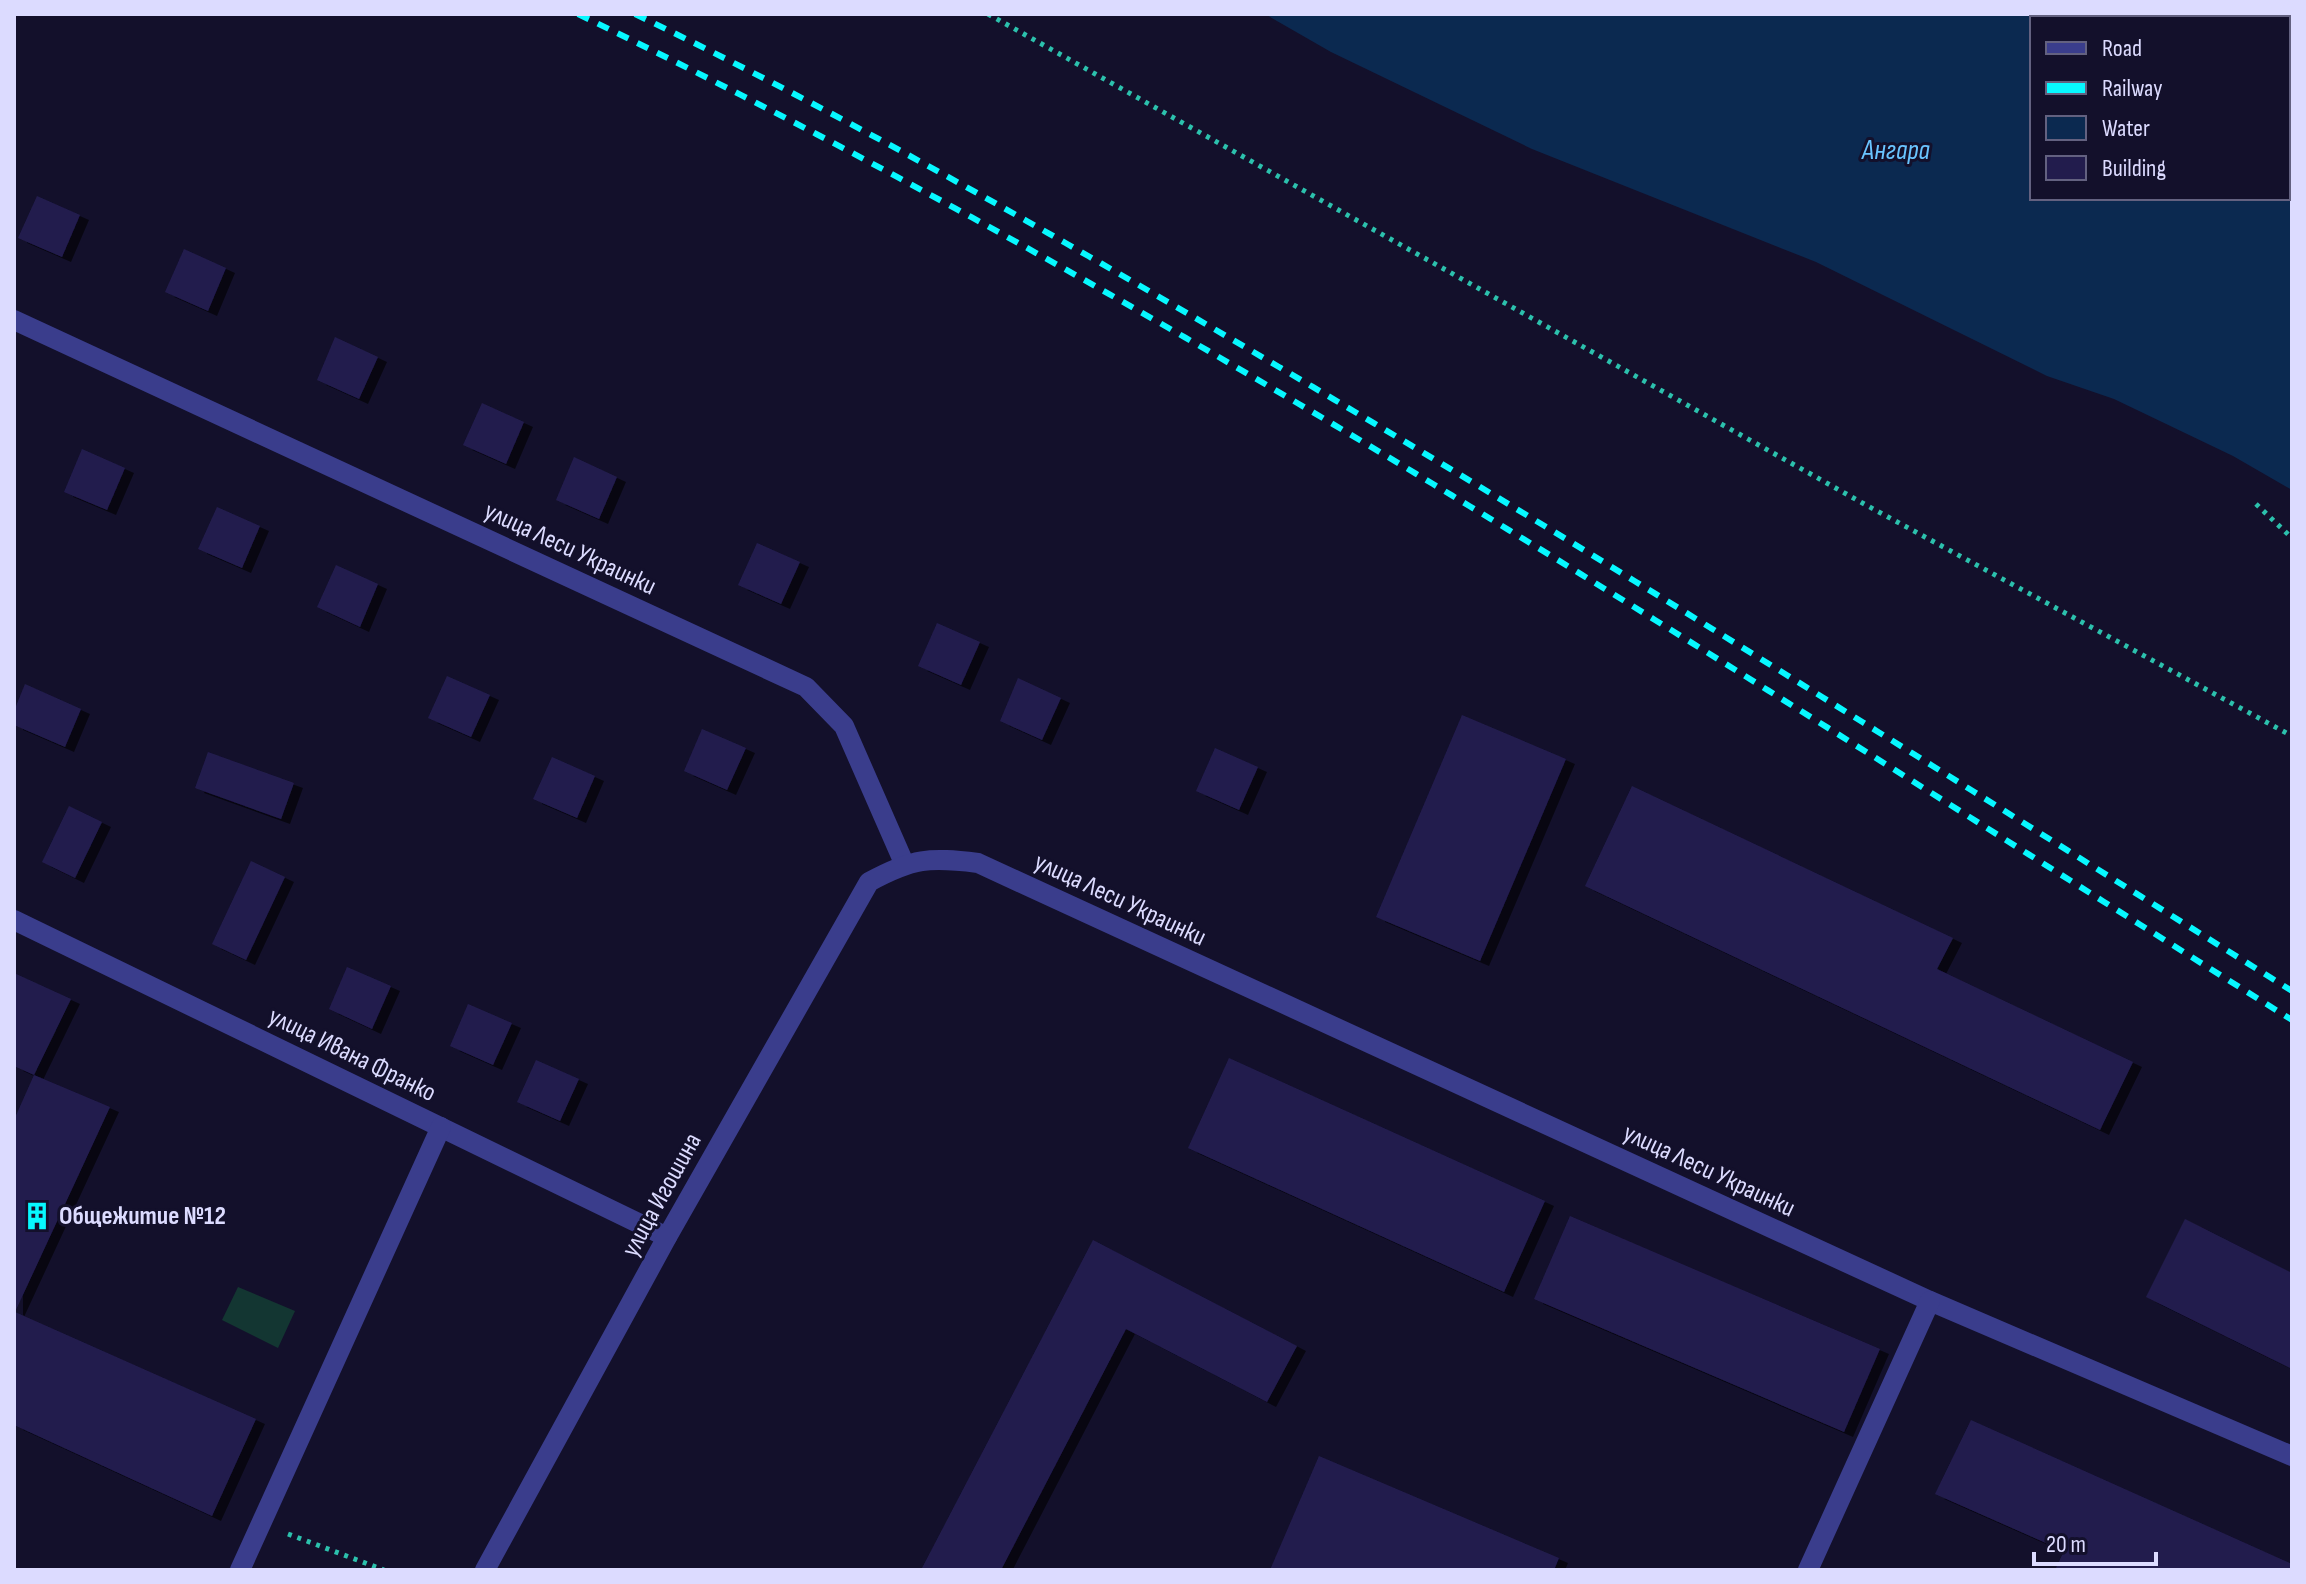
<svg xmlns="http://www.w3.org/2000/svg" width="2306" height="1584" font-family="'Sofia Sans Condensed',sans-serif">
<style>
.green{fill:#133632}
.water{fill:#0b2950;fill-rule:evenodd}
.building{fill:#221c4d;filter:url(#shadow)}
.lines{fill:none;stroke-linecap:round;stroke-linejoin:round}
.path{stroke:#2cc1ad;stroke-width:5;stroke-dasharray:4 6;stroke-linecap:butt}
.minor{stroke:#3a3d8c;stroke-width:20}
.rail{stroke:#07f8ff;stroke-width:6;stroke-dasharray:12 10;stroke-linecap:butt}
.labels{text-anchor:middle;dominant-baseline:central;stroke-width:6;stroke-linejoin:round;paint-order:stroke}
.street-label{font-size:26px;fill:#dcdbff;stroke:#13102b}
.poi-label{font-size:26px;font-weight:bold;fill:#dcdbff;stroke:#13102b;text-anchor:start}
.water-label{font-size:28px;font-style:italic;fill:#69c4ff;stroke:#13102b}
</style>
<defs>
<filter id="shadow"><feDropShadow dx="9" dy="5" stdDeviation="0" flood-color="#0009"/></filter>
</defs>
<rect width="100%" height="100%" fill="#13102b"/>
<path class="green" d="M238,1287L295,1311L278,1348L222,1320Z"/>
<path class="water" d="M1265,14H2292V490L2233,456L2114,399L2047,376L1816,262L1532,149L1331,52ZM2032,18H2288V198H2032Z"/>
<g class="building">
<path d="M37,196L80,215L62,257L18,238Z"/>
<path d="M184,249L226,268L208,311L165,292Z"/>
<path d="M335,337L378,357L359,399L317,380Z"/>
<path d="M482,403L524,422L506,464L463,445Z"/>
<path d="M82,449L125,468L107,510L64,492Z"/>
<path d="M574,457L617,477L599,519L556,500Z"/>
<path d="M217,507L260,526L242,568L198,549Z"/>
<path d="M757,543L800,562L781,604L738,585Z"/>
<path d="M336,565L378,584L360,627L317,607Z"/>
<path d="M937,623L980,642L961,685L918,666Z"/>
<path d="M447,676L490,695L471,737L428,718Z"/>
<path d="M1018,678L1061,698L1042,740L1000,721Z"/>
<path d="M25,684L81,709L65,747L14,725V711Z"/>
<path d="M1462,715L1566,759L1480,961L1376,917Z"/>
<path d="M702,729L746,748L727,790L684,771Z"/>
<path d="M1215,748L1258,767L1239,810L1196,791Z"/>
<path d="M208,752L294,783L281,819L195,788Z"/>
<path d="M552,757L595,776L577,818L533,799Z"/>
<path d="M1632,786L1953,938L1937,969L2133,1062L2100,1130L1585,886Z"/>
<path d="M69,806L102,822L75,878L42,862Z"/>
<path d="M251,861L285,877L246,960L212,944Z"/>
<path d="M347,967L391,986L372,1029L329,1009Z"/>
<path d="M14,973L71,999L34,1075L14,1066Z"/>
<path d="M468,1004L512,1023L493,1065L450,1046Z"/>
<path d="M1229,1058L1545,1201L1504,1292L1188,1148Z"/>
<path d="M536,1060L579,1079L560,1121L517,1102Z"/>
<path d="M34,1075L110,1107L15,1312L256,1419L212,1516L14,1425V1120Z"/>
<path d="M1570,1216L1880,1349L1844,1432L1534,1299Z"/>
<path d="M2185,1219L2292,1273V1369L2146,1297Z"/>
<path d="M1093,1240L1297,1346L1267,1402L1126,1329L1001,1570H921Z"/>
<path d="M1971,1420L2292,1564V1570H2055L2064,1551L1935,1494Z"/>
<path d="M1319,1456L1559,1558L1554,1570H1270Z"/>
</g>
<g class="lines">
<g class="path">
<path d="M988,14L1866,505L2292,736"/>
<path d="M2256,504L2292,538"/>
<path d="M288,1534L384,1570"/>
</g>
<g class="minor">
<path d="M14,320L806,687L844,726L904,863"/>
<path d="M14,920L667,1237"/>
<path d="M240,1570L441,1127"/>
<path d="M485,1570L667,1237L869,882C913,858 929,857 978,863L1930,1301L2292,1456"/>
<path d="M1808,1570L1930,1301"/>
</g>
<g class="rail">
<path d="M578,14C1175,302 1731,669 2292,1020"/>
<path d="M635,14C855,120 1068,243 1279,367C1621,568 1956,781 2292,991"/>
</g>
</g>
<defs>
<symbol id="building-bare" viewBox="-9 -9 18 18"><path d="M-4-6H4V6H1V3H-1V6H-4ZM-2.5-4.3h1.7v1.8h-1.7ZM.8-4.3h1.7v1.8H.8ZM-2.5-1h1.7V.8h-1.7ZM.8-1h1.7V.8H.8Z" fill="#07f8ff" stroke="#13102b" stroke-width="2.5" paint-order="stroke"/></symbol>
</defs>
<g fill-rule="evenodd">
<use href="#building-bare" x="17" y="1196" width="40" height="40"/>
</g>
<g class="labels">
<g class="street-label">
<text transform="translate(570 549) rotate(25)">улица Леси Украинки</text>
<text transform="translate(1120 900) rotate(25)">улица Леси Украинки</text>
<text transform="translate(352 1055) rotate(26)">улица Ивана Франко</text>
<text transform="translate(1709 1171) rotate(25)">улица Леси Украинки</text>
<text transform="translate(662 1195) rotate(-61)">улица Игошина</text>
</g>
<g class="poi-label">
<text x="59" y="1216">Общежитие №12</text>
</g>
<g class="water-label">
<text x="1896" y="150">Ангара</text>
</g>
</g>
<rect width="2306" height="1584" fill="none" stroke="#dcdbff" stroke-width="32"/>
<rect x="2030" y="16" width="260" height="184" fill="#13102b" stroke="#636180" stroke-width="2"/>
<rect x="2046" y="42" width="40" height="12" fill="#3a3d8c" stroke="#636180" stroke-width="2"/>
<text x="2102" y="56" font-size="24" fill="#dcdbff">Road</text>
<rect x="2046" y="82" width="40" height="12" fill="#07f8ff" stroke="#636180" stroke-width="2"/>
<text x="2102" y="96" font-size="24" fill="#dcdbff">Railway</text>
<rect x="2046" y="116" width="40" height="24" fill="#0b2950" stroke="#636180" stroke-width="2"/>
<text x="2102" y="136" font-size="24" fill="#dcdbff">Water</text>
<rect x="2046" y="156" width="40" height="24" fill="#221c4d" stroke="#636180" stroke-width="2"/>
<text x="2102" y="176" font-size="24" fill="#dcdbff">Building</text>
<path d="M2034 1552v12h122v-12" fill="none" stroke="#dcdbff" stroke-width="4"/>
<text x="2046" y="1552" font-size="24" fill="#dcdbff" stroke="#13102b" stroke-width="6" paint-order="stroke">20 m</text>
</svg>
